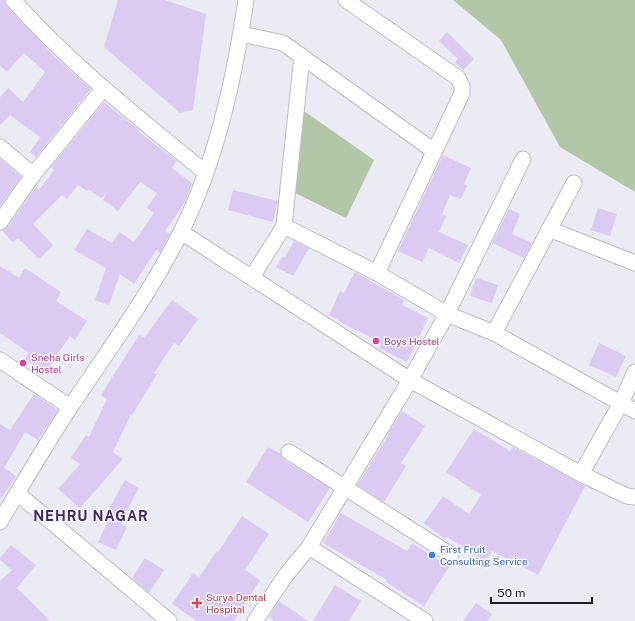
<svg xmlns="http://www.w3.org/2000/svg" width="635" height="621" font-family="'Public Sans',sans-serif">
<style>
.green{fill:#b4c6a8}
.building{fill:#dbcbf2}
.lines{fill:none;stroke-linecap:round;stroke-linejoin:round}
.minor-casing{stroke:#bcbdc5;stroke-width:17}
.minor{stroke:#fff;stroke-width:15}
.hotel-dot{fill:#d1479c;stroke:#f8f8ff;stroke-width:1.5}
.shop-dot{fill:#3f7fe0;stroke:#f8f8ff;stroke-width:1.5}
.health-dot{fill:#e0444e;stroke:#f8f8ff;stroke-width:1.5}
.labels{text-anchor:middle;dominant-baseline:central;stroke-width:3;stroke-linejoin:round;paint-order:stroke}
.hotel-label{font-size:10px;fill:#b23c85;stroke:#f8f8ff;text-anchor:start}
.shop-label{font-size:10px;fill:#366cbe;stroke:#f8f8ff;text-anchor:start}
.health-label{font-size:10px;fill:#be3a42;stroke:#f8f8ff;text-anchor:start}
.district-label{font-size:14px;font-weight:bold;letter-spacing:1px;fill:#452b65;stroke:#f8f8ff}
</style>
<rect width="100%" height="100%" fill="#eaebf3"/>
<g class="green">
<path d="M453,0H635V192L560,147L501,40Z"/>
<path d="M301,109L374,160L346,218L295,193Z"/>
</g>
<g class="building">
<path d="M0,0H4L6,6L46,47L45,48L91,89L36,157L30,152L40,137L10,115L0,125V97L8,88L23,102L45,72L24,53L7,72L0,65Z"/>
<path d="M118,0H165L206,14L193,110L180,113L104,47Z"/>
<path d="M447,32L474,59L463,70L455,62L458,59L439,41Z"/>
<path d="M104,102L140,131L139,132L177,161L172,168L192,183L186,201L165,231L170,234L160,253L156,250L134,284L120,274L109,305L95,300L106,268L74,250L87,229L112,243L119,232L134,242L154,213L147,208L157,193L140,182L118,211L103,200L107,193L101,198L88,189L87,191L78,185L67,199L62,195L33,224L53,245L39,259L18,238L12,242L2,230L12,223L11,222L36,187L39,190L54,170L51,167Z"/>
<path d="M443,155L471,168L464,184L467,186L461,199L450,195L442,214L446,216L439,232L468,245L459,263L429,248L422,262L398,251Z"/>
<path d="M0,159L21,177L0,206Z"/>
<path d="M233,190L278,201L273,222L228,210Z"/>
<path d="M598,208L617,214L610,236L591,230Z"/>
<path d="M509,209L520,214L512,234L532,243L524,258L492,243Z"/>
<path d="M294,241L309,248L293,276L276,267L283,256L285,257Z"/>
<path d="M0,266L19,278L25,268L61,292L56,301L87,321L75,340L70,336L45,373L25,359L29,353L0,333Z"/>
<path d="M355,272L404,300L402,305L428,318L407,362L379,348L382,343L357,330V331L329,315L340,291L344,293Z"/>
<path d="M476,278L498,285L492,303L470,296Z"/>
<path d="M172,300L198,319L179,346L174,343L154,373L157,374L132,415L131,414L113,452L123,459L80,508L58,489L80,464L71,458L86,435L89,437L107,399L101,395L139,335L144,338Z"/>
<path d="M599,343L626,356L616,377L589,365Z"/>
<path d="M34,394L58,410L38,440L25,432L4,468L16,476L0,500V424L10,430Z"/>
<path d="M402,411L425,426L401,463L406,466L384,502L357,485L388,436L387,435Z"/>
<path d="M474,429L510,451L513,447L585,486L538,575L492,551L485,562L447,537L445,539L424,523L443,496L469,514L481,495L446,472Z"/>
<path d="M268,447L281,454L284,460L330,488L308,522L246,482Z"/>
<path d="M125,480L139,488L120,523L127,527L116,550L98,542L112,513L108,511Z"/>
<path d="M341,513L407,551L412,543L449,567L424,606L386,582L387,580L323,543Z"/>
<path d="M242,516L269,534L245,570L260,580L234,621H197L172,604L193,573L199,577L217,551L218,552Z"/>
<path d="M11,545L36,565L17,588L50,621H0V581L12,570L0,560V558Z"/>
<path d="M145,558L164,570L149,593L132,578Z"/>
<path d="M335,585L361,601L349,621H313Z"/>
<path d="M279,601L308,621H274L269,617Z"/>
<path d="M476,603L492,614L487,621H463Z"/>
</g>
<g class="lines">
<defs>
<g id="minor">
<path d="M13,0C71,65 139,118 206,173"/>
<path d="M346,0L458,78L462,86V93L377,273"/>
<path d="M241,34L283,43L434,151"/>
<path d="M0,147L33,175L103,89"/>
<path d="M0,222L33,175"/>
<path d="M284,226L377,273L447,314L494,333L635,411"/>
<path d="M549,229L635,263"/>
<path d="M181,232L410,380L581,474L627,496L635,497"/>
<path d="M252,277L284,226L302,56"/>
<path d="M494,333L574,183"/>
<path d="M0,360L70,407"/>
<path d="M289,452L451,555"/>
<path d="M581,474L621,403L635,372"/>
<path d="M17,493L169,621"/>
<path d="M0,522C23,483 46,444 71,406C109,349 150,294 181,232C217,160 234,79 246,0"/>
<path d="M309,547L425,621"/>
<path d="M255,621L286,575L309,547L410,380L447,314L523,159"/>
</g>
</defs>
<use href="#minor" class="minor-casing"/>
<use href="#minor" class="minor"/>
</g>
<g class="hotel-dot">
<circle cx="376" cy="341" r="4"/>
<circle cx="23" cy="363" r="4"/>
</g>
<circle class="shop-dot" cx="432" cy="555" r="4"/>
<path class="health-dot" d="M195 597h4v4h4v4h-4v4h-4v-4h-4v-4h4z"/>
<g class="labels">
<g class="hotel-label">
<text x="384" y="341">Boys Hostel</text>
<text x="31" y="357">Sneha Girls<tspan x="31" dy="12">Hostel</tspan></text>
</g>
<g class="shop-label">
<text x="440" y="549">First Fruit<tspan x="440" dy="12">Consulting Service</tspan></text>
</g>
<g class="health-label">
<text x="206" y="597">Surya Dental<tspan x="206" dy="12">Hospital</tspan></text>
</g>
<g class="district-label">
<text x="91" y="516">NEHRU NAGAR</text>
</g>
</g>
<path d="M491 597v6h101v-6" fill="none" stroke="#1d1e21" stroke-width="2"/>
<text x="497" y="597" font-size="12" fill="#1d1e21" stroke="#f8f8ff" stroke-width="3" paint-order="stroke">50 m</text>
</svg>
